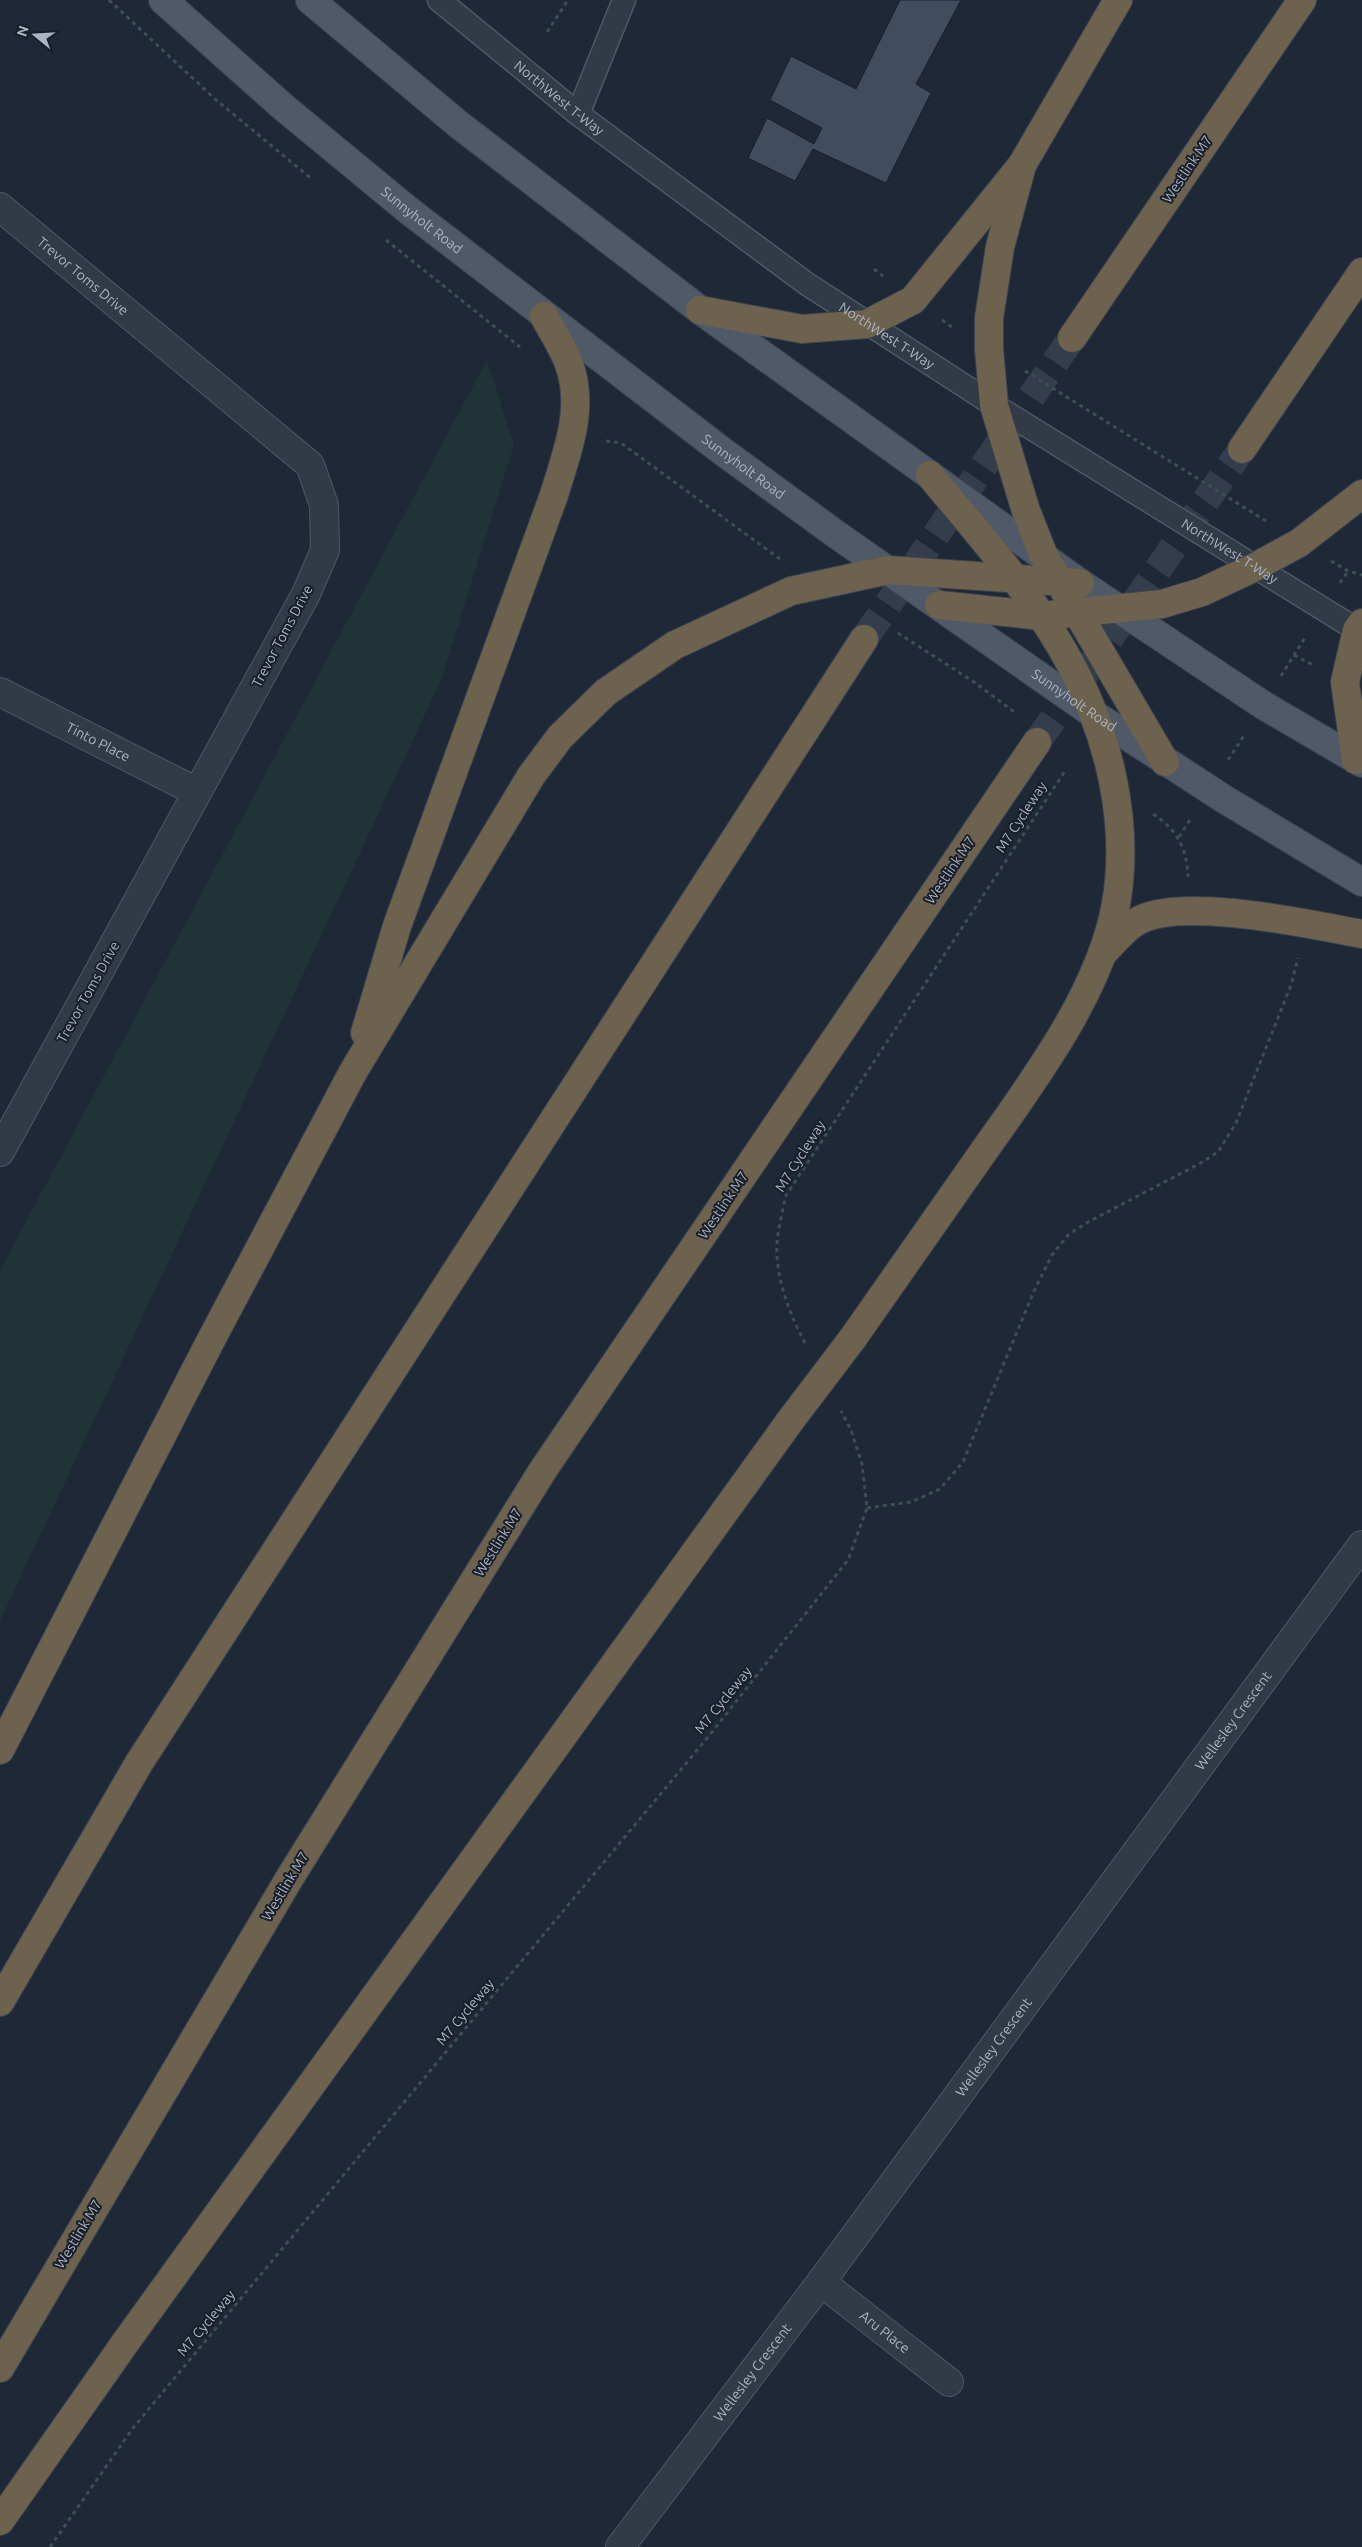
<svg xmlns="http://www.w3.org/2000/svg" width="1362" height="2547" font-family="Ubuntu,sans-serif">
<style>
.green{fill:#203437}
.building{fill:#414d5f;stroke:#1a212d}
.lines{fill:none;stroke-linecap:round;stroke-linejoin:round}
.highway-tunnel{stroke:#333d4b;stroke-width:28;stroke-dasharray:28 14;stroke-linecap:butt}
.lane-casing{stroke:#4f5765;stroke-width:25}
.street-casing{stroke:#4f5765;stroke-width:30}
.primary-casing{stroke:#3b4350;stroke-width:30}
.highway-casing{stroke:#3d4451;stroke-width:30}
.path{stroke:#3b5052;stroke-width:3;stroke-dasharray:4 4;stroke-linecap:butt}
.lane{stroke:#323a47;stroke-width:22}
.street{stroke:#323a47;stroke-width:28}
.primary{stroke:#4f5967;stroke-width:28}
.highway{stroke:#6d624e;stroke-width:28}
.highway-bridge-casing{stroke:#3d4451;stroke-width:30;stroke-linecap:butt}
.highway-bridge{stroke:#6d624e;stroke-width:28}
.labels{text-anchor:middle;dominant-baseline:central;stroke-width:4;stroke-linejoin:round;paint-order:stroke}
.street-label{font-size:14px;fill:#acb4c4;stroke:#181f2b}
</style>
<rect width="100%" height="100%" fill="#1e2836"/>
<path class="green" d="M487,360L514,445L441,680L0,1621V1270Z"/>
<path class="building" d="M900,0H961L916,84L931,93L886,183L813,149L795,181L748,158L767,118L814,144L822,128L770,100L791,56L856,89Z"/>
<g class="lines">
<g class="highway-tunnel">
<path d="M864,639L1072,338"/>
<path d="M1037,742L1242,449"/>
</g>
<defs>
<g id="lane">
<path id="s1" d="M439,0L578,114L807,284L994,405L1362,633"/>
<path d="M578,114L624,0"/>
</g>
<g id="street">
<path id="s2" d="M0,207L310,465L324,505L325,550L306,594L0,1152"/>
<path id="s3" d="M0,692L197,792"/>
<path id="s4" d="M821,2282L949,2382"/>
<path id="s5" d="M620,2547L821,2282L1362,1545"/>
</g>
<g id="primary">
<path id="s6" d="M163,0L282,106L408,210L722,451L837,535L1095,715L1224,799L1362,882"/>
<path d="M310,0L458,124L700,310L1080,583L1263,705L1362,763"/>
</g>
<g id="highway">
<path d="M1022,165L1000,247L989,318V349L994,405L1026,511L1043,554L1165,762"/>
<path d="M700,310L802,329L867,324L913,300L1022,165L1118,0"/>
<path d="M1072,338L1302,0"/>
<path d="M1242,449L1362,272"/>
<path d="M939,605L1042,616L1162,604L1202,592L1255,567L1299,543L1362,494"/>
<path d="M1356,760L1345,682L1357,630L1362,623"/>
<path d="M1103,953C1113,943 1124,929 1136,922C1179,895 1313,925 1362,934"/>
<path d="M365,1033L397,926L554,495C567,452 585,409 569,364C563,347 552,331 544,316"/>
<path d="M853,1338C895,1278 937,1218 979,1158C1031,1084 1100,994 1116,904C1130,823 1109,735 1070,663C1033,594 980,536 930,475"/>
<path d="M0,1750L211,1340L353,1072L531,776L560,737L606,692L675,645L791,591L888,570L1080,583"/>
<path d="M0,2002L139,1763L864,639"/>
<path d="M0,2368L289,1879L543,1470L1037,742"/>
<path d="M0,2521L125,2343L790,1421"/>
</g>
</defs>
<use href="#lane" class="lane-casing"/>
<use href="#street" class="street-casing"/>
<use href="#primary" class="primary-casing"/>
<use href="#highway" class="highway-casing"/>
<g class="path">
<path d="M109,0L215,99L313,180"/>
<path d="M547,32L568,0"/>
<path d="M386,240L520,347"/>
<path d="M874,269L883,276"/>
<path d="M942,320L953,328"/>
<path d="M1025,371L1266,521"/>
<path d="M606,441L621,443L780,559"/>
<path d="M1331,561L1348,571L1362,575"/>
<path d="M1340,583L1348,571"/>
<path d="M898,633L974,682L1017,714"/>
<path d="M1294,655L1313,665"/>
<path d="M1281,676L1306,636"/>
<path d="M1228,760L1245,734"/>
<path d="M1153,814C1177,830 1187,848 1188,877"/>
<path d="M1179,837L1191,818"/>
<path d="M805,1343C790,1315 775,1277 777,1243C778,1228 783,1212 785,1197L1065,771"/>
<path d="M867,1508L911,1502L940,1489L963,1462L1034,1291L1052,1255L1069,1234L1088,1222L1199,1164L1218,1152L1236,1123L1291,985L1298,958"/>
<path d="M50,2547L133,2428L708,1737L848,1560L867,1508L862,1464L851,1430L841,1411"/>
</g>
<use href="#lane" class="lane"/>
<use href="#street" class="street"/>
<use href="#primary" class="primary"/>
<use href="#highway" class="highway"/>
<defs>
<path id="highway-bridge" d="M790,1421L853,1338"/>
</defs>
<use href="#highway-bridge" class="highway-bridge-casing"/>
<use href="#highway-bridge" class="highway-bridge"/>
</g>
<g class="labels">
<g class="street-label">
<text stroke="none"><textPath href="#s1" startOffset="155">NorthWest T-Way</textPath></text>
<text transform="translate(1187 169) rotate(-56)">Westlink M7</text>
<text stroke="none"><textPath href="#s6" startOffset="340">Sunnyholt Road</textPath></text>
<text stroke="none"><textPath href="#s2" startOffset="108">Trevor Toms Drive</textPath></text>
<text stroke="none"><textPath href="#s1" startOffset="560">NorthWest T-Way</textPath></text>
<text stroke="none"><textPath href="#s6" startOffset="745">Sunnyholt Road</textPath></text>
<text stroke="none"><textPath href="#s1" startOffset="965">NorthWest T-Way</textPath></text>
<text transform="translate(282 636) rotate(-62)">Trevor Toms Drive</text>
<text stroke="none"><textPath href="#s6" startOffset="1150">Sunnyholt Road</textPath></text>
<text stroke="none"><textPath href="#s3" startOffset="110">Tinto Place</textPath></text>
<text transform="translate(1021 817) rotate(-57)">M7 Cycleway</text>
<text transform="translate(950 870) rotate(-56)">Westlink M7</text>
<text transform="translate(88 992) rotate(-61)">Trevor Toms Drive</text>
<text transform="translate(800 1156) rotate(-58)">M7 Cycleway</text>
<text transform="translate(723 1205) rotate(-56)">Westlink M7</text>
<text transform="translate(498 1542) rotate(-58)">Westlink M7</text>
<text transform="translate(723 1700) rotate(-51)">M7 Cycleway</text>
<text stroke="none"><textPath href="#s5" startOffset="1029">Wellesley Crescent</textPath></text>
<text transform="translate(285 1886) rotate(-59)">Westlink M7</text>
<text transform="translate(465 2012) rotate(-50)">M7 Cycleway</text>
<text stroke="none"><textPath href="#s5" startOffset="624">Wellesley Crescent</textPath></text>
<text transform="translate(78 2234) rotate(-59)">Westlink M7</text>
<text transform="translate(206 2323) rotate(-50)">M7 Cycleway</text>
<text stroke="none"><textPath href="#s4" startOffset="81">Aru Place</textPath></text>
<text stroke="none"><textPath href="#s5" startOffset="219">Wellesley Crescent</textPath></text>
</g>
</g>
<g transform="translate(35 35) rotate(288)" stroke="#181f2b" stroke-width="4" paint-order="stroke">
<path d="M0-4L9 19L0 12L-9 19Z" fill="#acb4c4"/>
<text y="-8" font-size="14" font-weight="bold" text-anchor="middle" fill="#acb4c4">N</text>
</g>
</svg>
